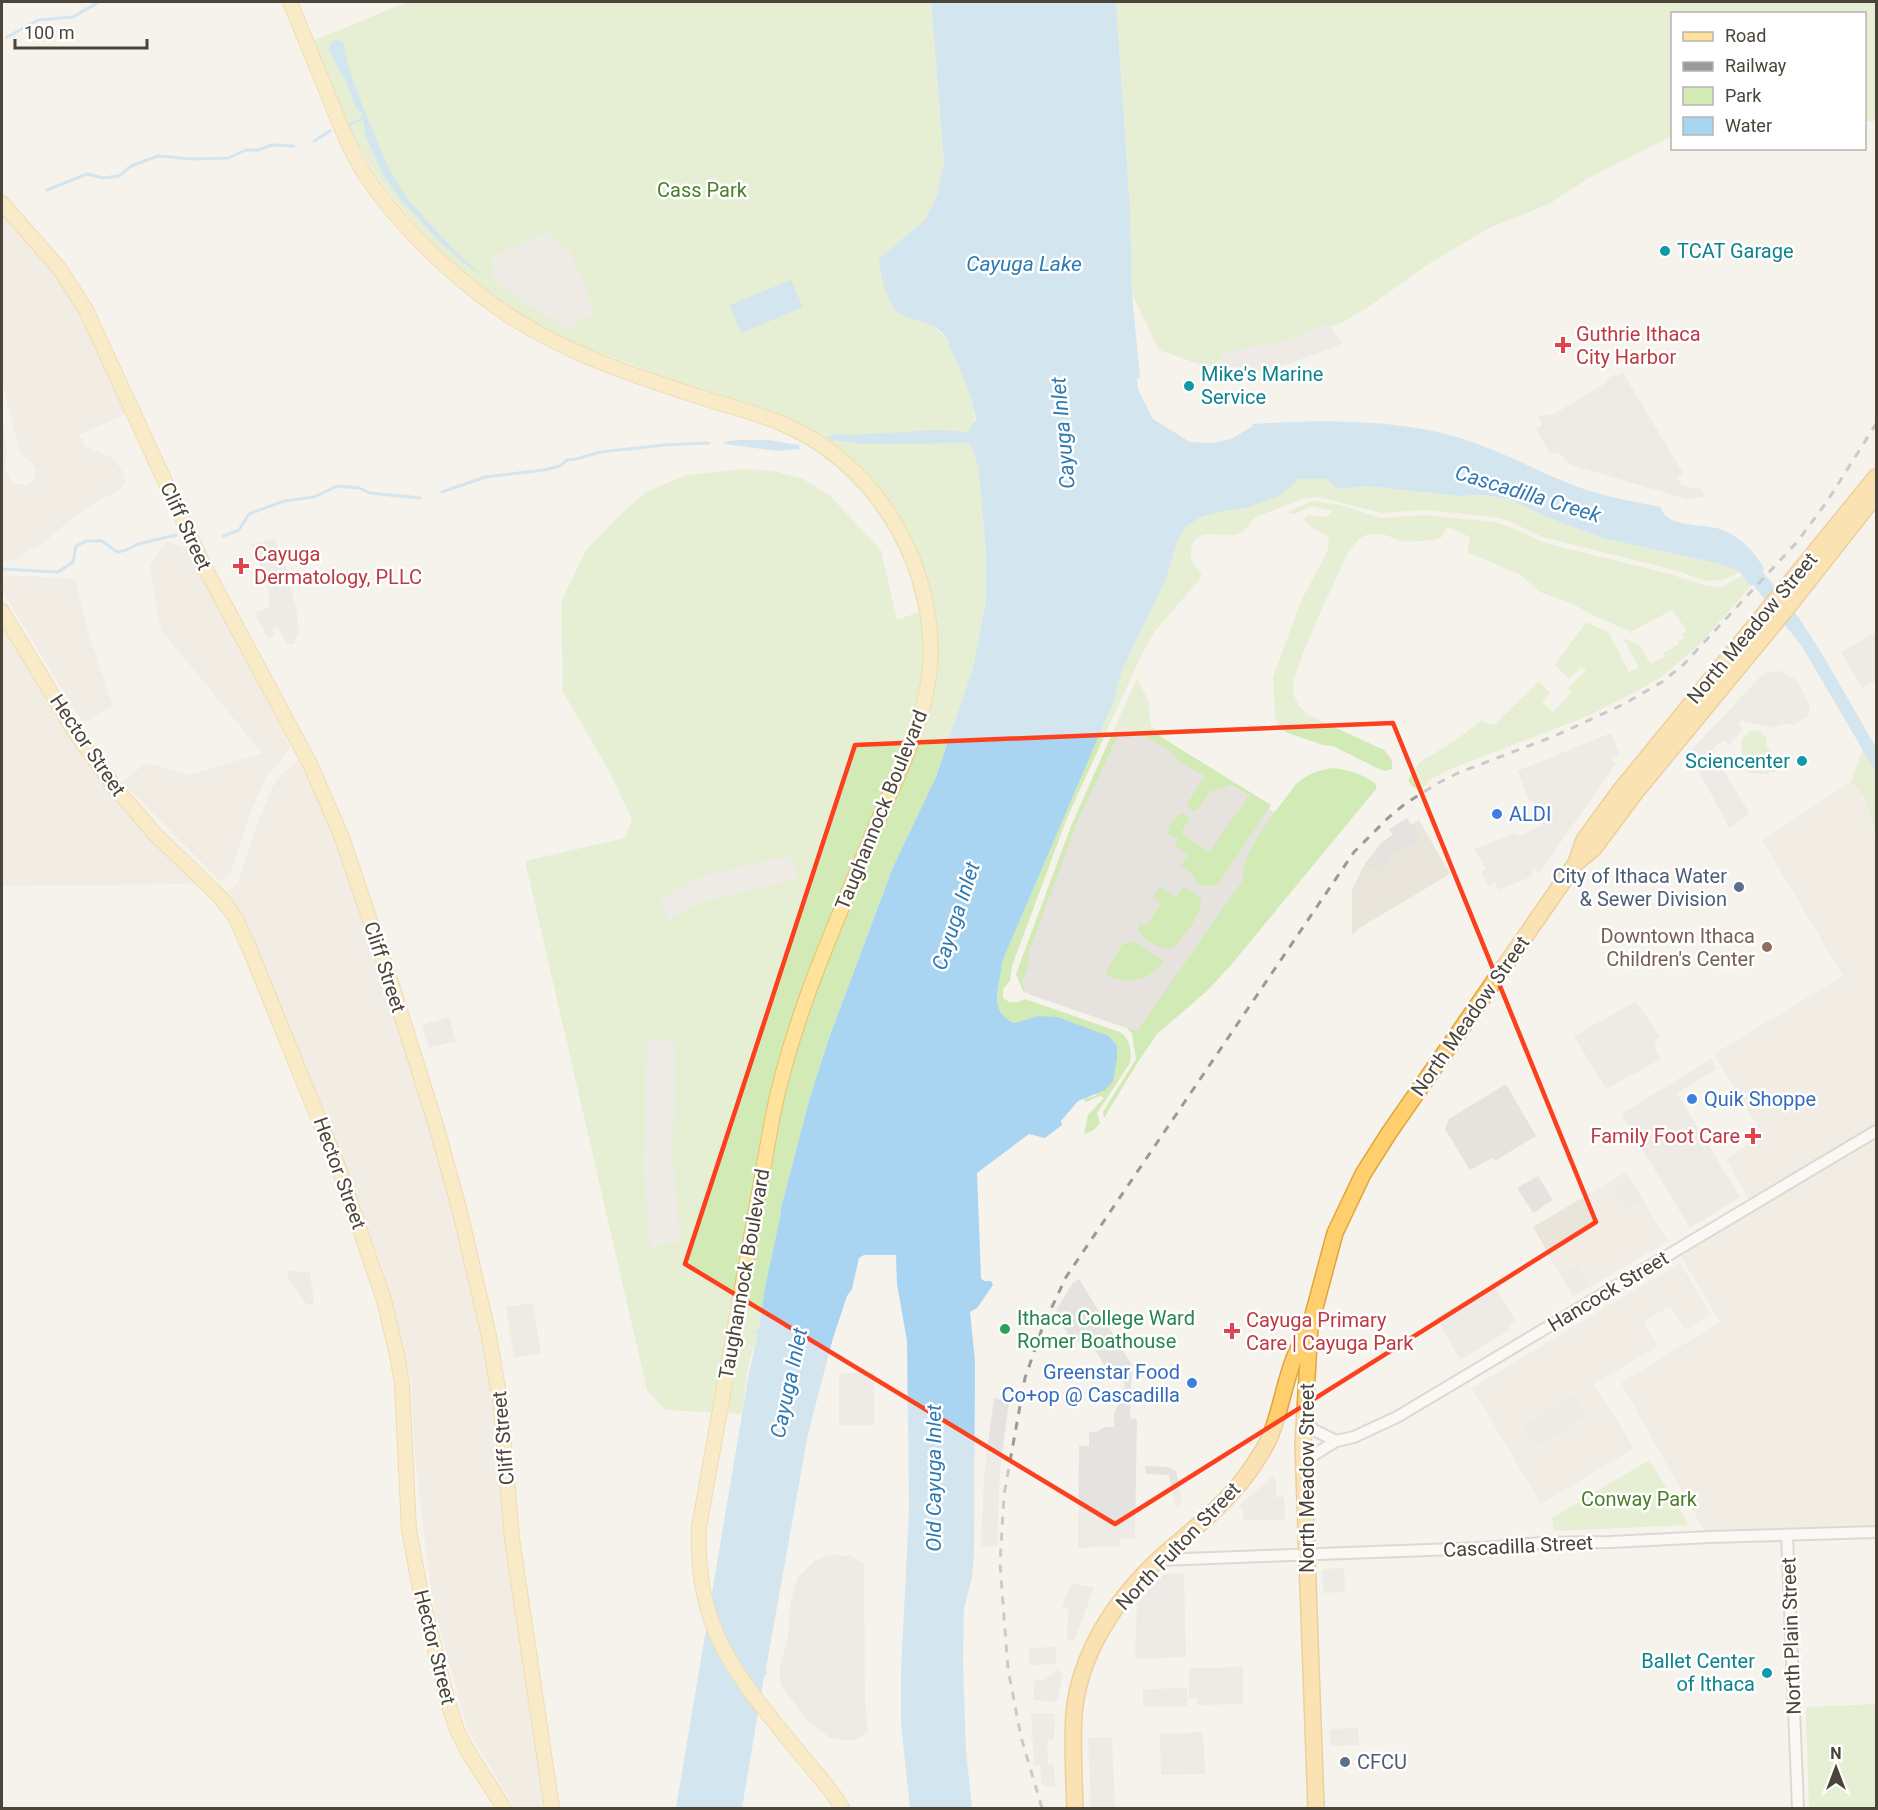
<svg xmlns="http://www.w3.org/2000/svg" width="1878" height="1810" font-family="Roboto,sans-serif">
<style>
.residential{fill:#eae5da}
.industrial{fill:#e6e2dd}
.green{fill:#d2eab5}
.parking{fill:#e5e3e0}
.water{fill:#a9d4f2}
.lines{fill:none;stroke-linecap:round;stroke-linejoin:round}
.stream{stroke:#a9d4f2;stroke-width:3}
.minor-casing{stroke:#c2bbae;stroke-width:14}
.major-casing{stroke:#e6c16a;stroke-width:16}
.highway-casing{stroke:#e0a43c;stroke-width:18}
.minor{stroke:#fff;stroke-width:10}
.major{stroke:#ffe39c;stroke-width:14}
.highway{stroke:#ffcf6e;stroke-width:15}
.rail{stroke:#9a9a9a;stroke-width:3;stroke-dasharray:8 8;stroke-linecap:butt}
.marked{fill:none;stroke:#fc3f1d;stroke-width:4.5;stroke-linejoin:round}
.culture-dot{fill:#0f9aa8;stroke:#fff;stroke-width:2}
.health-dot{fill:#e0444e;stroke:#fff;stroke-width:2}
.shop-dot{fill:#3f7fe0;stroke:#fff;stroke-width:2}
.service-dot{fill:#5c6f8a;stroke:#fff;stroke-width:2}
.education-dot{fill:#8d6e63;stroke:#fff;stroke-width:2}
.leisure-dot{fill:#2e9e5b;stroke:#fff;stroke-width:2}
.labels{text-anchor:middle;dominant-baseline:central;stroke-width:5;stroke-linejoin:round;paint-order:stroke}
.park-label{font-size:20px;fill:#4a7f2a;stroke:#fff}
.culture-label{font-size:20px;fill:#0d838f;stroke:#fff;text-anchor:start}
.health-label{font-size:20px;fill:#be3a42;stroke:#fff;text-anchor:start}
.street-label{font-size:20px;fill:#4b4439;stroke:#fff}
.shop-label{font-size:20px;fill:#366cbe;stroke:#fff;text-anchor:start}
.service-label{font-size:20px;fill:#4e5e75;stroke:#fff;text-anchor:end}
.education-label{font-size:20px;fill:#785e54;stroke:#fff;text-anchor:end}
.leisure-label{font-size:20px;fill:#27864d;stroke:#fff;text-anchor:start}
.water-label{font-size:21px;font-style:italic;fill:#2e7ab2;stroke:#fff}
</style>
<rect width="100%" height="100%" fill="#f6f3ec"/>
<g class="residential">
<path d="M2,212L54,270L77,304L128,413L79,435L85,446L113,458L123,472L126,483L120,489L92,505L53,533L47,541L26,552L20,558L2,562V414L7,449L5,468L12,483L26,485L33,482L36,472L34,466L23,455L19,449L2,381Z"/>
<path d="M167,541L191,551L291,748L266,777L250,814L231,872L221,882L122,782L146,763L190,775L262,753L161,630L150,566Z"/>
<path d="M26,576L75,579L87,628L113,706L83,723L2,591V577Z"/>
<path d="M2,622L154,841L195,884L2,886Z"/>
<path d="M304,751L427,1111L487,1354L500,1456L505,1553L526,1667L548,1808H515L467,1728L432,1599L416,1467L411,1380L381,1262L233,904L225,893L238,883L260,817L272,788L280,776L295,763Z"/>
<path d="M1851,782L1856,786L1870,813L1876,843V1525L1705,1532L1621,1383L1720,1322L1681,1256L1754,1209L1726,1159L1763,1135L1714,1054L1843,976L1762,840Z"/>
<path d="M1407,818L1410,825L1419,820L1450,874L1361,927L1352,935V890L1363,867L1381,843L1393,835L1389,829Z"/>
<path d="M1626,1172L1668,1241L1573,1297L1533,1227Z"/>
<path d="M1680,1263L1711,1314L1685,1330L1670,1306L1643,1322L1658,1346L1594,1384L1634,1448L1541,1504L1472,1388Z"/>
</g>
<g class="industrial">
<path d="M1123,718L1287,820L1141,1033L1028,994L1019,975L1076,820Z"/>
<path d="M1506,1084L1536,1136L1495,1161L1492,1158L1470,1170L1445,1129L1449,1119Z"/>
</g>
<g class="green">
<path d="M407,2H931L944,162L937,195L926,219L880,259L901,313L928,323L947,338L962,369L973,405L986,550V601L973,668L936,777L893,867L829,1038L810,1097L781,1208L780,1218L766,1282L759,1336C748,1352 745,1394 742,1414L665,1410L647,1390L525,861L625,838L632,819L608,769L563,692L561,602L586,550L624,511L648,491L686,475L743,469L774,471L803,479L830,496L881,550L897,620L919,612C915,598 912,582 907,568C885,514 848,468 797,440C778,430 758,423 739,414C707,399 676,382 644,369C608,354 569,345 535,324C459,277 394,212 351,133C335,104 325,71 313,41Z"/>
<path d="M1116,2H1876V121H1865L1864,14H1672V136L1592,176L1549,204L1489,228L1427,265L1367,308L1341,323L1207,367L1159,350L1132,294L1130,208Z"/>
<path d="M1311,478L1328,479L1341,489L1366,486L1458,496L1485,495L1511,500L1549,518L1603,538L1725,565L1740,572L1723,580L1706,581L1678,571L1542,537L1509,521L1494,517L1424,510L1381,513L1319,497L1306,498L1258,516C1249,521 1248,530 1237,534C1222,539 1193,525 1191,551C1190,561 1195,566 1201,572V578L1155,631L1141,656L1067,818L1012,966L1010,981L1003,989V997C1009,1005 1017,1003 1025,999L1120,1032C1130,1038 1132,1052 1130,1063L1097,1113L1100,1123L1094,1130L1084,1134L1088,1115L1104,1098L1100,1096L1086,1102L1083,1099L1095,1096C1107,1075 1127,1058 1109,1036L1038,1016L1014,1023C986,1010 1001,986 1002,962L1113,701L1122,670L1166,579L1177,541L1185,526L1201,517L1223,511L1293,483L1299,479Z"/>
<path d="M1313,501L1340,505L1380,518L1425,515L1494,522L1508,526L1548,544L1666,573L1706,586L1721,587L1744,575L1749,584L1752,585L1695,649L1661,677L1639,690L1590,715L1451,769L1433,778L1419,791L1411,785L1408,780L1420,762L1453,742L1481,721L1494,725L1539,681L1550,693L1542,702L1553,712L1572,692L1568,688L1586,670L1582,667L1569,679L1555,665L1586,622L1609,633L1629,672L1639,667L1623,638L1639,645L1651,664L1665,656L1663,653L1679,644L1678,642L1684,638L1682,635L1687,631L1672,610L1631,632L1593,615L1571,603L1540,592L1521,575L1467,552L1470,537L1447,527L1442,537L1435,540L1403,542L1383,534L1366,535L1359,539L1348,552C1338,576 1290,672 1293,692C1295,701 1301,709 1308,715L1384,750L1392,760V769L1386,771L1379,769L1333,746L1323,745L1288,733L1281,729L1275,718L1273,677L1301,601L1327,552L1329,542L1328,537L1306,523L1304,519L1309,515L1326,517L1333,511L1312,506L1295,514L1286,512Z"/>
<path d="M1137,678L1148,700L1151,725L1161,737L1271,805L1219,883C1210,888 1203,887 1195,881L1194,875L1181,865L1188,855L1174,845L1178,840L1168,833L1171,823L1181,813L1190,818L1182,831V834L1209,852L1249,796L1231,785L1210,792L1196,811H1193L1188,807L1189,801L1205,776L1180,762L1170,750L1123,725L1078,820L1029,952L1028,968L1022,981L1026,992L1024,993L1016,974L1071,826Z"/>
<path d="M1754,730L1760,731L1767,739L1766,744L1771,754L1778,759L1774,766L1776,767L1775,772H1769V774L1747,773C1748,758 1729,740 1754,730Z"/>
<path d="M1863,749L1876,772V843C1874,823 1867,796 1851,782Z"/>
<path d="M1333,768C1350,770 1362,774 1376,784V789L1231,965L1207,991L1157,1034L1138,1062L1104,1118L1103,1112L1136,1059L1132,1034L1127,1028L1137,1031L1243,880C1241,850 1279,808 1296,784C1308,774 1318,770 1333,768Z"/>
<path d="M1160,887L1176,897L1183,887C1189,890 1199,894 1201,901C1203,910 1180,946 1171,948C1162,950 1142,940 1139,931C1138,928 1139,925 1139,922L1147,926L1161,903L1153,898Z"/>
<path d="M1130,941L1136,943L1163,961C1149,981 1130,985 1108,976L1106,972L1122,945Z"/>
<path d="M1649,1460L1689,1525L1554,1531L1552,1518Z"/>
<path d="M1876,1704V1808H1809L1806,1713L1807,1707Z"/>
</g>
<g class="parking">
<path d="M549,232L562,250L569,249L595,312L569,330L511,294L491,276L495,270L490,257Z"/>
<path d="M1327,323L1342,343L1337,346L1288,364L1251,373L1225,378L1219,371L1218,361L1224,352L1277,343L1300,336Z"/>
<path d="M1623,373L1683,473L1677,478L1682,485L1696,489L1701,488L1706,496L1690,500L1571,465L1558,452L1550,454L1536,429L1542,425L1538,416L1554,414L1606,383L1607,379L1615,374L1616,376Z"/>
<path d="M275,539L287,571L296,608L299,631L294,644H287L278,627L272,630L275,635L268,639L255,613L269,607V590L251,544Z"/>
<path d="M1876,633V680L1862,688L1841,653L1869,635Z"/>
<path d="M1780,671L1797,680L1810,706L1808,716L1793,725L1783,724L1773,728L1741,720L1739,724L1743,729L1729,745L1724,741L1715,746L1708,758L1712,764L1718,761L1750,814L1729,828L1699,771L1689,760L1687,755L1760,677L1768,672Z"/>
<path d="M1611,733L1620,755L1612,759L1616,764L1539,873L1532,869L1533,876L1499,890L1495,883L1489,886L1481,873L1486,869L1474,849L1515,833L1519,836L1543,825L1533,802L1529,800L1517,771Z"/>
<path d="M1407,818L1420,838L1392,855L1379,873L1365,864L1381,843L1393,835L1389,829Z"/>
<path d="M791,856L799,879L704,901L682,911L670,920L659,899L696,879L735,868Z"/>
<path d="M1636,1001L1660,1037L1655,1041L1656,1052L1661,1059L1606,1089L1574,1036Z"/>
<path d="M449,1017L456,1041L429,1048L422,1025Z"/>
<path d="M647,1038L675,1043L673,1161L680,1242L663,1243L652,1248L649,1233L644,1168Z"/>
<path d="M1711,1059L1717,1069L1677,1093L1740,1197L1690,1228L1621,1114Z"/>
<path d="M1538,1176L1553,1200L1533,1213L1517,1188Z"/>
<path d="M1629,1178L1642,1200L1626,1209L1613,1188Z"/>
<path d="M1578,1264L1590,1285L1574,1294L1562,1273Z"/>
<path d="M288,1271L310,1272L314,1304L307,1305L288,1278Z"/>
<path d="M1079,1279L1132,1365L1130,1418L1137,1419L1135,1538H1121L1120,1546L1078,1548L1079,1446H1089V1432H1096L1105,1427H1114V1415L1125,1386L1121,1378L1114,1381L1090,1342L1096,1338L1094,1335L1082,1342L1073,1341L1054,1314L1072,1284Z"/>
<path d="M1494,1284L1516,1322L1509,1325L1511,1329L1460,1360L1436,1318Z"/>
<path d="M533,1303L541,1354L514,1358L506,1307Z"/>
<rect x="839" y="1373" width="35" height="52"/>
<path d="M1574,1395L1587,1416L1536,1447L1523,1425Z"/>
<path d="M994,1398L1009,1401L1000,1470L997,1546L981,1547L984,1475Z"/>
<path d="M1145,1466L1167,1467L1176,1471L1182,1501L1176,1507L1169,1475L1146,1474Z"/>
<path d="M1273,1476L1276,1480V1497H1284L1285,1520H1244L1242,1509L1239,1506Z"/>
<path d="M833,1555L852,1556L864,1564L865,1701L868,1731L857,1739L848,1741L830,1738L808,1721L780,1684V1668L788,1638L790,1606L797,1578L815,1560Z"/>
<path d="M1344,1568L1345,1592L1323,1593L1322,1569Z"/>
<path d="M1184,1573L1186,1657L1135,1659L1137,1604L1163,1574Z"/>
<path d="M1072,1583L1094,1588L1074,1641L1067,1639L1068,1610L1062,1607Z"/>
<path d="M1056,1647V1664L1029,1665V1648Z"/>
<path d="M1243,1667V1704L1198,1705V1698H1189V1668Z"/>
<path d="M1057,1670L1063,1673L1057,1702L1033,1700L1035,1679L1043,1681Z"/>
<path d="M1187,1688V1706L1143,1707V1689Z"/>
<path d="M1031,1713L1055,1714L1054,1740L1047,1741L1048,1764L1054,1765L1055,1786H1042L1040,1766L1034,1765Z"/>
<path d="M1358,1728L1359,1745L1330,1746V1729Z"/>
<path d="M1203,1732L1205,1774L1161,1775L1160,1734Z"/>
<path d="M1112,1737L1115,1808H1091L1088,1738Z"/>
</g>
<g class="water">
<path d="M931,2H1116L1130,208L1132,294L1140,378H1137L1138,389L1153,419L1190,442L1213,443L1231,439L1253,426L1252,424C1324,420 1406,418 1475,443C1511,456 1545,475 1581,488C1607,497 1634,502 1661,507C1665,529 1706,523 1723,530C1742,538 1753,551 1764,568L1763,573C1810,624 1841,689 1876,747V772L1801,645L1754,586L1749,584L1740,572L1725,565L1603,538L1549,518L1511,500L1485,495L1458,496L1366,486L1341,489L1331,484L1328,479H1299L1281,495L1246,508L1223,511L1201,517L1186,526L1177,541L1166,579L1122,670L1114,700L1002,962C1001,986 986,1010 1014,1023L1038,1016L1057,1017L1109,1036L1117,1046V1058L1113,1081L1105,1090L1078,1101L1061,1121L1062,1125L1045,1138L1029,1134L977,1173L981,1278L984,1281H991L993,1285L977,1308L970,1312L975,1361L974,1553L972,1577L964,1609L963,1662L966,1751L972,1808H910L901,1724V1673L909,1508L907,1341L897,1284L896,1255H864L859,1258L852,1289L847,1296L833,1338L808,1434L766,1668L767,1673L764,1677L742,1808H676L749,1373L756,1341L758,1336L755,1332L759,1329L766,1282L780,1218L781,1208L810,1097L829,1038L893,867L936,777L973,668L986,601V550L978,465L971,445L968,443C934,443 899,444 864,444C853,444 844,439 832,441L827,437L836,434L852,435L939,430L965,432H968L976,420C972,394 962,373 951,350C949,346 949,341 946,337C934,321 917,323 901,314C887,306 880,274 879,259L926,219L937,195L944,162Z"/>
<path d="M336,40L343,42L349,68L365,113L390,171L409,201L458,254L483,276L465,264L442,244L401,200L382,173L365,134L362,113L356,108L346,81L337,67L329,49L330,44Z"/>
<path d="M791,280L803,307L741,333L730,305Z"/>
<path d="M737,440H768L799,445L800,449L778,451L724,444V442Z"/>
</g>
<g class="lines">
<g class="stream">
<path d="M7,37L38,20L73,17L99,2"/>
<path d="M351,124L364,118"/>
<path d="M314,141L330,131"/>
<path d="M47,190L87,174L103,178L119,176L131,166L158,156L192,159L228,158L246,150H258L272,145L294,146"/>
<path d="M442,492L485,477L544,470L560,466L567,460L576,459L600,452L664,445L709,443"/>
<path d="M223,536L239,530L249,514L284,501L314,497L337,486L359,488L370,493L420,498"/>
<path d="M2,569L58,572L73,562L76,546L86,541H102L117,552L126,550L138,544L176,535"/>
</g>
<defs>
<g id="minor">
<path d="M1304,1419L1314,1430L1336,1441"/>
<path d="M1304,1461L1336,1441L1354,1437L1397,1417L1876,1131"/>
<path d="M1787,1535L1798,1808"/>
<path d="M1158,1560L1483,1548L1540,1543L1611,1542L1710,1537L1876,1532"/>
</g>
<g id="major">
<path d="M290,2C303,33 316,65 329,97C339,122 349,148 363,171C393,218 435,259 479,294C546,347 625,373 706,399C736,408 768,416 796,430C883,473 937,572 930,668C925,721 899,772 878,821C838,919 792,1016 772,1120L699,1527C695,1630 736,1675 797,1750C812,1769 831,1788 842,1808"/>
<path d="M2,203L59,268L86,310L204,566L309,762L341,835L390,979L436,1125L460,1212L489,1336L501,1407L512,1539L552,1808"/>
<path d="M2,611L73,729L113,785L154,833L221,898L235,917L248,945L339,1169L384,1300L397,1355L402,1384L409,1530L420,1589L447,1699L457,1730L467,1750L504,1808"/>
</g>
<g id="highway">
<path d="M1576,863L1594,848L1635,793L1784,612L1876,495"/>
<path d="M1075,1808C1074,1777 1072,1745 1074,1713C1080,1652 1116,1599 1160,1558C1190,1532 1224,1506 1248,1473C1256,1461 1266,1448 1271,1434C1281,1409 1285,1380 1295,1356C1298,1348 1303,1340 1307,1332"/>
<path d="M1316,1808L1303,1445L1310,1326L1335,1233L1363,1174L1389,1133L1576,863L1584,840L1619,792L1876,477"/>
</g>
</defs>
<use href="#minor" class="minor-casing"/>
<use href="#major" class="major-casing"/>
<use href="#highway" class="highway-casing"/>
<use href="#minor" class="minor"/>
<use href="#major" class="major"/>
<use href="#highway" class="highway"/>
<path class="rail" d="M1042,1808L1021,1737L1008,1669L1000,1564L1004,1495L1025,1378L1043,1326L1066,1277L1354,852L1388,818L1406,803L1440,782L1458,773L1557,735L1622,705L1662,682L1684,664L1797,542L1826,503L1876,424"/>
</g>
<path d="M0 0H1878V1810H0ZM1393,723L1596,1222L1115,1524L685,1264L855,745Z" fill="#f6f3ec" fill-opacity=".55" fill-rule="evenodd"/>
<path class="marked" d="M1393,723L1596,1222L1115,1524L685,1264L855,745Z"/>
<g class="culture-dot">
<circle cx="1665" cy="251" r="6"/>
<circle cx="1189" cy="386" r="6"/>
<circle cx="1802" cy="761" r="6"/>
<circle cx="1767" cy="1673" r="6"/>
</g>
<g class="health-dot">
<path d="M1560 336h6v6h6v6h-6v6h-6v-6h-6v-6h6z"/>
<path d="M238 557h6v6h6v6h-6v6h-6v-6h-6v-6h6z"/>
<path d="M1750 1127h6v6h6v6h-6v6h-6v-6h-6v-6h6z"/>
<path d="M1229 1322h6v6h6v6h-6v6h-6v-6h-6v-6h6z"/>
</g>
<g class="shop-dot">
<circle cx="1497" cy="814" r="6"/>
<circle cx="1692" cy="1099" r="6"/>
<circle cx="1192" cy="1383" r="6"/>
</g>
<g class="service-dot">
<circle cx="1739" cy="887" r="6"/>
<circle cx="1345" cy="1762" r="6"/>
</g>
<circle class="education-dot" cx="1767" cy="947" r="6"/>
<circle class="leisure-dot" cx="1005" cy="1329" r="6"/>
<g class="labels">
<g class="park-label">
<text x="702" y="190">Cass Park</text>
<text x="1639" y="1499">Conway Park</text>
</g>
<g class="culture-label">
<text x="1677" y="251">TCAT Garage</text>
<text x="1201" y="374">Mike's Marine<tspan x="1201" dy="23">Service</tspan></text>
<text x="1790" y="761" text-anchor="end">Sciencenter</text>
<text x="1755" y="1661" text-anchor="end">Ballet Center<tspan x="1755" dy="23">of Ithaca</tspan></text>
</g>
<g class="health-label">
<text x="1576" y="334">Guthrie Ithaca<tspan x="1576" dy="23">City Harbor</tspan></text>
<text x="254" y="554">Cayuga<tspan x="254" dy="23">Dermatology, PLLC</tspan></text>
<text x="1740" y="1136" text-anchor="end">Family Foot Care</text>
<text x="1246" y="1320">Cayuga Primary<tspan x="1246" dy="23">Care | Cayuga Park</tspan></text>
</g>
<g class="street-label">
<text transform="translate(186 526) rotate(65)">Cliff Street</text>
<text transform="translate(1752 628) rotate(-50)">North Meadow Street</text>
<text transform="translate(88 745) rotate(56)">Hector Street</text>
<text transform="translate(881 810) rotate(-68)">Taughannock Boulevard</text>
<text transform="translate(385 967) rotate(72)">Cliff Street</text>
<text transform="translate(1470 1016) rotate(-55)">North Meadow Street</text>
<text transform="translate(340 1173) rotate(70)">Hector Street</text>
<text transform="translate(744 1274) rotate(-80)">Taughannock Boulevard</text>
<text transform="translate(1608 1291) rotate(-31)">Hancock Street</text>
<text transform="translate(503 1438) rotate(-95)">Cliff Street</text>
<text transform="translate(1307 1478) rotate(-90)">North Meadow Street</text>
<text transform="translate(1178 1546) rotate(-46)">North Fulton Street</text>
<text transform="translate(1518 1546) rotate(-3)">Cascadilla Street</text>
<text transform="translate(1791 1636) rotate(-92)">North Plain Street</text>
<text transform="translate(435 1647) rotate(76)">Hector Street</text>
</g>
<g class="shop-label">
<text x="1509" y="814">ALDI</text>
<text x="1704" y="1099">Quik Shoppe</text>
<text x="1180" y="1372" text-anchor="end">Greenstar Food<tspan x="1180" dy="23">Co+op @ Cascadilla</tspan></text>
</g>
<g class="service-label">
<text x="1727" y="876">City of Ithaca Water<tspan x="1727" dy="23">&amp; Sewer Division</tspan></text>
<text x="1357" y="1762" text-anchor="start">CFCU</text>
</g>
<g class="education-label">
<text x="1755" y="936">Downtown Ithaca<tspan x="1755" dy="23">Children's Center</tspan></text>
</g>
<g class="leisure-label">
<text x="1017" y="1318">Ithaca College Ward<tspan x="1017" dy="23">Romer Boathouse</tspan></text>
</g>
<g class="water-label">
<text x="1024" y="264">Cayuga Lake</text>
<text transform="translate(1063 433) rotate(-95)">Cayuga Inlet</text>
<text transform="translate(1528 494) rotate(17)">Cascadilla Creek</text>
<text transform="translate(956 916) rotate(-72)">Cayuga Inlet</text>
<text transform="translate(789 1383) rotate(-78)">Cayuga Inlet</text>
<text transform="translate(934 1478) rotate(-90)">Old Cayuga Inlet</text>
</g>
</g>
<rect width="1878" height="1810" fill="none" stroke="#4b4439" stroke-width="6"/>
<rect x="1671" y="12" width="195" height="138" fill="#ffffff" stroke="#b7b4b0" stroke-width="1.5"/>
<rect x="1683" y="32" width="30" height="9" fill="#ffe39c" stroke="#b7b4b0" stroke-width="1.5"/>
<text x="1725" y="42" font-size="18" fill="#4b4439">Road</text>
<rect x="1683" y="62" width="30" height="9" fill="#9a9a9a" stroke="#b7b4b0" stroke-width="1.5"/>
<text x="1725" y="72" font-size="18" fill="#4b4439">Railway</text>
<rect x="1683" y="87" width="30" height="18" fill="#d2eab5" stroke="#b7b4b0" stroke-width="1.5"/>
<text x="1725" y="102" font-size="18" fill="#4b4439">Park</text>
<rect x="1683" y="117" width="30" height="18" fill="#a9d4f2" stroke="#b7b4b0" stroke-width="1.5"/>
<text x="1725" y="132" font-size="18" fill="#4b4439">Water</text>
<g transform="translate(1836 1768)" stroke="#ffffff" stroke-width="4.5" paint-order="stroke">
<path d="M0-4.5L10 22L0 15L-10 22Z" fill="#4b4439"/>
<text y="-9" font-size="16" font-weight="bold" text-anchor="middle" fill="#4b4439">N</text>
</g>
<path d="M15 39v9h132v-9" fill="none" stroke="#4b4439" stroke-width="3"/>
<text x="24" y="39" font-size="18" fill="#4b4439" stroke="#ffffff" stroke-width="4.5" paint-order="stroke">100 m</text>
</svg>
